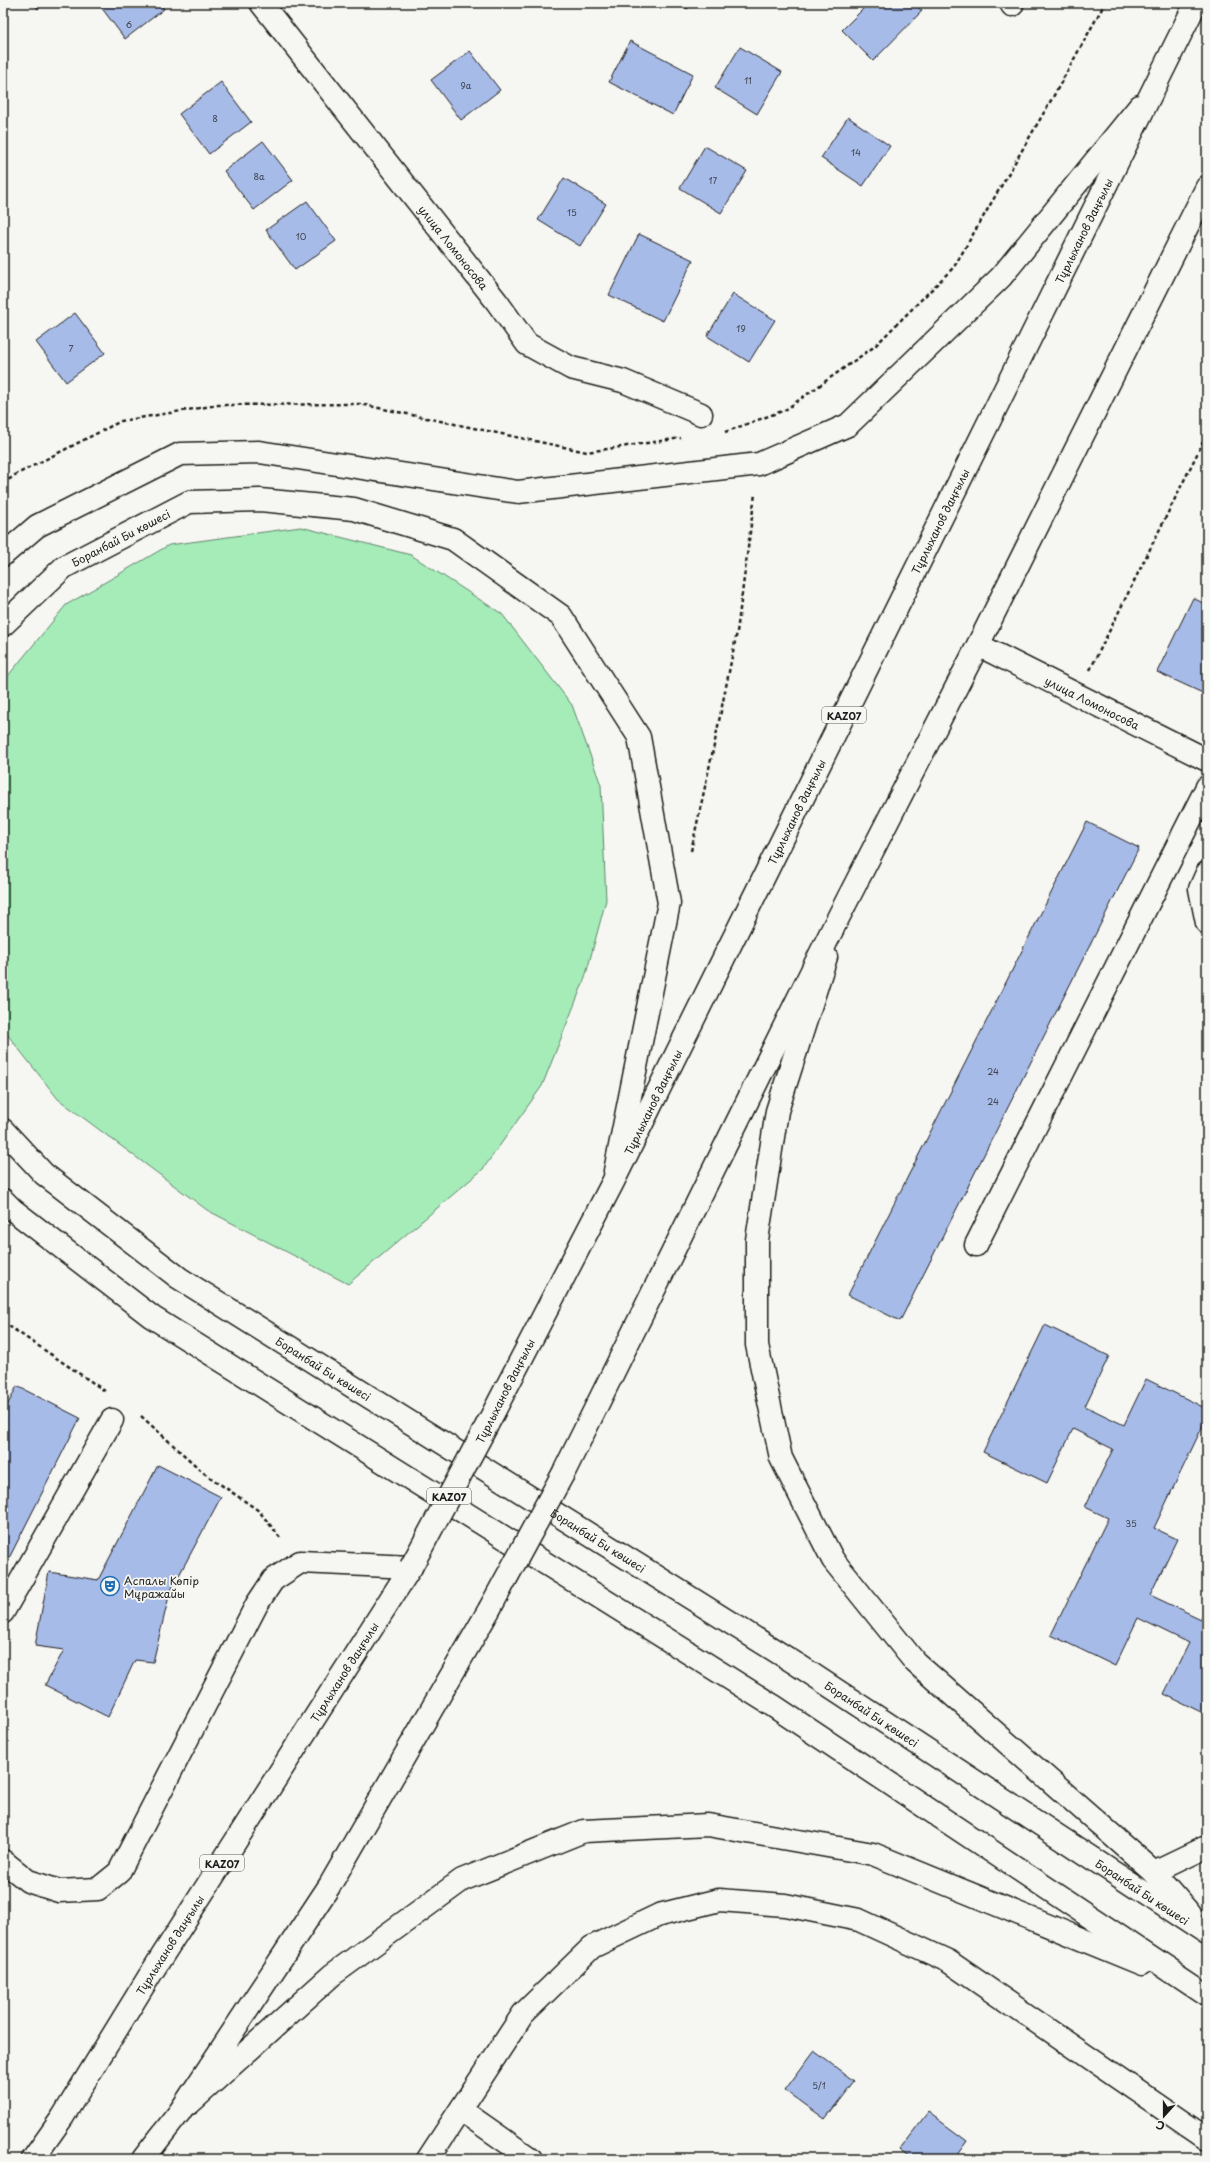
<svg xmlns="http://www.w3.org/2000/svg" width="1210" height="2162" font-family="'Playpen Sans',sans-serif">
<style>
.green{fill:#a5ecb9;stroke:#60846a}
.building{fill:#a7bbe9;stroke:#1c1c1c}
.lines{fill:none;stroke-linecap:round;stroke-linejoin:round}
.minor-casing{stroke:#1c1c1c;stroke-width:25}
.major-casing{stroke:#1c1c1c;stroke-width:25}
.highway-casing{stroke:#1c1c1c;stroke-width:25}
.path{stroke:#1c1c1c;stroke-width:2.5;stroke-dasharray:4 3;stroke-linecap:butt}
.minor{stroke:#f6f6f2;stroke-width:22}
.major{stroke:#f6f6f2;stroke-width:22}
.highway{stroke:#f6f6f2;stroke-width:22}
.highway-bridge-casing{stroke:#1c1c1c;stroke-width:25;stroke-linecap:butt}
.highway-bridge{stroke:#f6f6f2;stroke-width:22}
.labels{text-anchor:middle;dominant-baseline:central;stroke-width:3.5;stroke-linejoin:round;paint-order:stroke}
.number-label{font-size:9px;fill:#3f444f}
.shield{fill:#f6f6f2;stroke:#5d5d5c;stroke-width:1}
.shield-label{font-size:10px;font-weight:bold;fill:#1c1c1c}
.street-label{font-size:11px;fill:#1c1c1c;stroke:#f6f6f2}
.poi-label{font-size:11px;fill:#1c1c1c;stroke:#f6f6f2;text-anchor:start}
</style>
<rect width="100%" height="100%" fill="#f6f6f2"/>
<filter id="ink" filterUnits="userSpaceOnUse"><feTurbulence type="fractalNoise" baseFrequency=".025" numOctaves="2"/><feDisplacementMap in="SourceGraphic" scale="8" xChannelSelector="R" yChannelSelector="G"/><feConvolveMatrix kernelMatrix="1 2 1 2 8 2 1 2 1" color-interpolation-filters="sRGB"/></filter>
<g filter="url(#ink)">
<path class="green" d="M301,527L411,555L502,614L572,705L601,785L606,900L585,978L542,1086L483,1169L348,1284L207,1210L58,1099L3,1029V682L66,605L169,545Z"/>
<g class="building">
<path d="M33,3H46L38,9Z"/>
<path d="M98,3H160L164,9L125,39Z"/>
<path d="M682,3H694L687,9Z"/>
<path d="M869,3H913L922,11L873,61L842,30Z"/>
<path d="M630,41L693,74L673,115L609,82Z"/>
<path d="M740,47L782,72L757,114L715,88Z"/>
<path d="M470,51L500,90L461,120L431,80Z"/>
<path d="M221,82L251,122L209,154L179,114Z"/>
<path d="M848,117L890,146L863,186L821,158Z"/>
<path d="M263,141L293,180L254,210L224,171Z"/>
<path d="M705,146L747,171L721,213L680,188Z"/>
<path d="M564,178L606,204L580,246L538,220Z"/>
<path d="M307,201L336,241L295,270L266,230Z"/>
<path d="M639,234L693,260L663,321L609,295Z"/>
<path d="M733,294L775,320L749,362L707,336Z"/>
<path d="M75,313L105,353L66,382L36,342Z"/>
<path d="M1193,598L1207,605V695L1157,672Z"/>
<path d="M1087,822L1139,848L900,1321L848,1295Z"/>
<path d="M1045,1325L1109,1356L1085,1406L1124,1425L1146,1379L1207,1409V1417L1154,1528L1177,1539L1150,1595L1201,1619L1207,1606V1715L1164,1694L1189,1643L1138,1618L1115,1666L1051,1635L1108,1518L1085,1507L1113,1449L1073,1429L1047,1483L983,1452Z"/>
<path d="M17,1386L80,1418L3,1570V1414Z"/>
<path d="M158,1465L221,1497L170,1592L153,1662L135,1660L108,1717L45,1685L64,1650L35,1646L49,1572L98,1580Z"/>
<path d="M814,2051L854,2081L825,2119L785,2090Z"/>
<path d="M928,2112L967,2141L954,2159H911L899,2150Z"/>
</g>
<g class="lines">
<defs>
<g id="minor">
<path id="s1" d="M261,3L497,302L527,344L571,368L623,381L701,414"/>
<path d="M1011,3L1012,5"/>
<path id="s2" d="M978,645L1207,760"/>
<path d="M1207,873L1200,889L1207,923"/>
<path d="M976,1245L1207,787"/>
<path d="M3,1612L112,1420"/>
<path d="M3,1861L28,1881L59,1891L98,1889L119,1872L257,1604L273,1580L300,1562L411,1567"/>
<path d="M1154,1872L1204,1848H1207"/>
<path d="M461,2110L531,2159"/>
<path d="M428,2159L523,2014L592,1947L659,1915L719,1900L785,1905L859,1920L948,1961L1207,2139"/>
</g>
<g id="major">
<path d="M3,555L37,526L180,454L259,452L518,492L759,464L848,425L1001,277L1140,106"/>
<path id="s3" d="M3,625L64,567L189,502L260,500L354,509L453,539L561,616L639,737L669,903L615,1171"/>
<path d="M826,957L777,1111L757,1240V1345L781,1458L833,1560L915,1662L1154,1872L1190,1914"/>
<path id="s4" d="M3,1130L44,1174L179,1278L798,1665L1207,1934"/>
<path d="M3,1200L13,1210L152,1317L772,1705L1207,1995"/>
<path d="M190,2103L332,1975L462,1880L584,1831L708,1825L873,1854L1142,1964"/>
</g>
<g id="highway">
<path id="s5" d="M487,1425L613,1182L1196,3"/>
<path d="M564,1472L837,920L978,645L1207,187"/>
<path id="s6" d="M33,2159L62,2118L150,1975L411,1567"/>
<path d="M143,2159L179,2113L330,1885L489,1610"/>
</g>
</defs>
<use href="#minor" class="minor-casing"/>
<use href="#major" class="major-casing"/>
<use href="#highway" class="highway-casing"/>
<g class="path">
<path d="M725,432L785,410L875,346L954,267L1053,97L1105,3"/>
<path d="M3,484L15,475L121,421L218,405L360,404L587,452L681,438"/>
<path d="M1090,670L1207,434"/>
<path d="M691,851L715,741L737,632L755,494"/>
<path d="M3,1322L105,1391"/>
<path d="M141,1416L204,1473L259,1511L282,1540"/>
</g>
<use href="#minor" class="minor"/>
<use href="#major" class="major"/>
<use href="#highway" class="highway"/>
<defs>
<g id="highway-bridge">
<path d="M411,1567L487,1425"/>
<path d="M489,1610L564,1472"/>
</g>
</defs>
<use href="#highway-bridge" class="highway-bridge-casing"/>
<use href="#highway-bridge" class="highway-bridge"/>
</g>
</g>
<defs>
<symbol id="theatre-ring" viewBox="-11 -11 22 22"><circle r="9.5" fill="#f6f6f2" stroke="#1f6fb2" stroke-width="1.5"/><path d="M-5-5.5Q0-4 5-5.5V0Q5 5 0 6Q-5 5-5 0ZM-3.3-2.5H-1v1.5H-3.3ZM1-2.5H3.3v1.5H1ZM-2.8 1Q0 5.5 2.8 1Z" fill="#1f6fb2"/></symbol>
</defs>
<g fill-rule="evenodd">
<use href="#theatre-ring" x="99" y="1575" width="22" height="22"/>
</g>
<g class="labels">
<g class="number-label">
<text x="129" y="24">6</text>
<text x="748" y="80">11</text>
<text x="466" y="85">9а</text>
<text x="215" y="118">8</text>
<text x="856" y="152">14</text>
<text x="259" y="176">8а</text>
<text x="713" y="180">17</text>
<text x="572" y="212">15</text>
<text x="301" y="236">10</text>
<text x="741" y="328">19</text>
<text x="71" y="348">7</text>
<text x="993" y="1071">24</text>
<text x="993" y="1101">24</text>
<text x="1131" y="1523">35</text>
<text x="819" y="2085">5/1</text>
</g>
<g class="shield">
<rect x="822" y="707" width="44" height="16" rx="3"/>
<rect x="427" y="1488" width="44" height="16" rx="3"/>
<rect x="200" y="1855" width="44" height="16" rx="3"/>
</g>
<g class="shield-label">
<text x="844" y="715">KAZ07</text>
<text x="449" y="1496">KAZ07</text>
<text x="222" y="1863">KAZ07</text>
</g>
<g class="street-label">
<text stroke="none"><textPath href="#s5" startOffset="1335">Тұрлыханов даңғылы</textPath></text>
<text stroke="none"><textPath href="#s1" startOffset="311">улица Ломоносова</textPath></text>
<text stroke="none"><textPath href="#s5" startOffset="1011">Тұрлыханов даңғылы</textPath></text>
<text stroke="none"><textPath href="#s3" startOffset="148">Боранбай Би көшесі</textPath></text>
<text stroke="none"><textPath href="#s2" startOffset="128">улица Ломоносова</textPath></text>
<text stroke="none"><textPath href="#s5" startOffset="687">Тұрлыханов даңғылы</textPath></text>
<text stroke="none"><textPath href="#s5" startOffset="363">Тұрлыханов даңғылы</textPath></text>
<text stroke="none"><textPath href="#s4" startOffset="401">Боранбай Би көшесі</textPath></text>
<text transform="translate(505 1391) rotate(-63)">Тұрлыханов даңғылы</text>
<text stroke="none"><textPath href="#s4" startOffset="725">Боранбай Би көшесі</textPath></text>
<text stroke="none"><textPath href="#s6" startOffset="578">Тұрлыханов даңғылы</textPath></text>
<text stroke="none"><textPath href="#s4" startOffset="1049">Боранбай Би көшесі</textPath></text>
<text stroke="none"><textPath href="#s4" startOffset="1373">Боранбай Би көшесі</textPath></text>
<text stroke="none"><textPath href="#s6" startOffset="254">Тұрлыханов даңғылы</textPath></text>
</g>
<g class="poi-label">
<text x="124" y="1580">Аспалы Көпір<tspan x="124" dy="13">Мұражайы</tspan></text>
</g>
</g>
<rect width="1210" height="2162" fill="none" stroke="#f6f6f2" stroke-width="16"/>
<rect x="8" y="8" width="1194" height="2146" fill="none" stroke="#1c1c1c" stroke-width="1.5" filter="url(#ink)"/>
<g transform="translate(1164 2116) rotate(201)" stroke="#f6f6f2" stroke-width="3" paint-order="stroke">
<path d="M0-3L7 15L0 10L-7 15Z" fill="#1c1c1c"/>
<text y="-6" font-size="11" font-weight="bold" text-anchor="middle" fill="#1c1c1c">С</text>
</g>
</svg>
